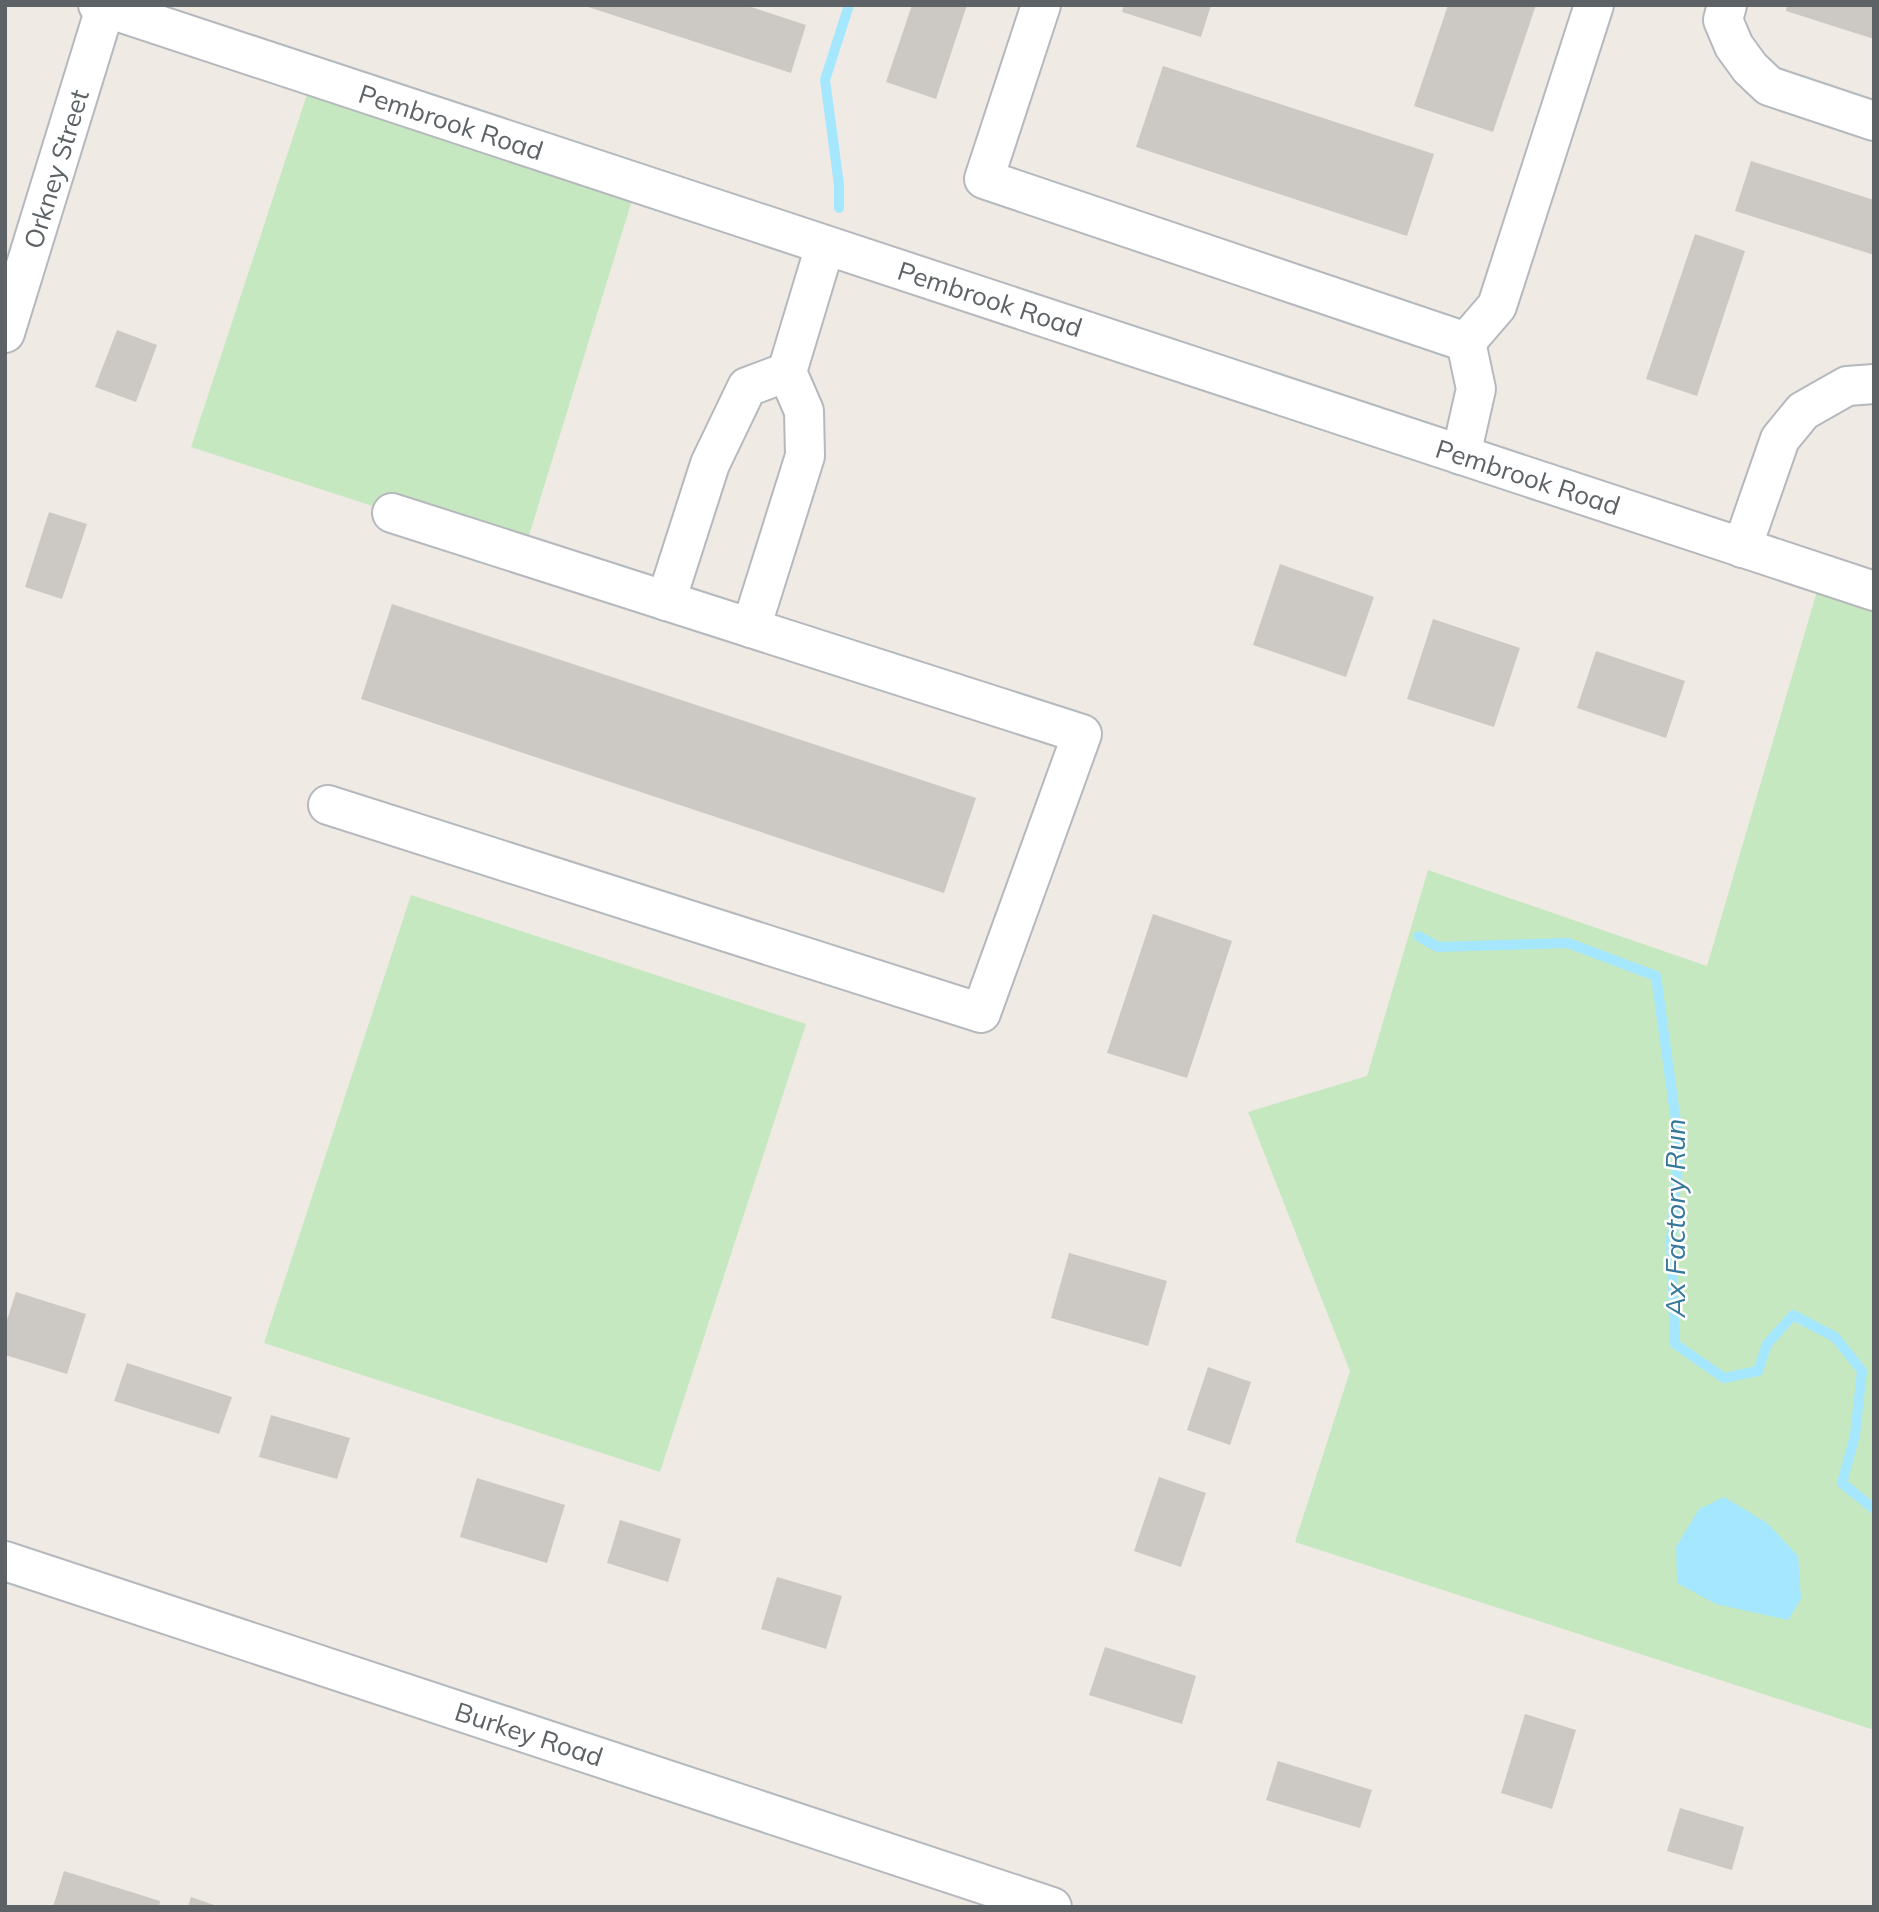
<svg xmlns="http://www.w3.org/2000/svg" width="1879" height="1912" font-family="Mulish,sans-serif">
<style>
.green{fill:#c6e8c0}
.water{fill:#a4e7ff}
.lines{fill:none;stroke-linecap:round;stroke-linejoin:round}
.stream{stroke:#a4e7ff;stroke-width:10}
.building{fill:#ccc8c3}
.minor-casing{stroke:#b5b8bc;stroke-width:42}
.minor{stroke:#fff;stroke-width:38}
.labels{text-anchor:middle;dominant-baseline:central;stroke-width:5;stroke-linejoin:round;paint-order:stroke}
.street-label{font-size:26px;fill:#5c6265;stroke:#fff}
.water-label{font-size:28px;font-style:italic;fill:#35789b;stroke:#fff}
</style>
<rect width="100%" height="100%" fill="#efebe4"/>
<g class="green">
<path d="M313,76L637,184L523,555L191,447Z"/>
<path d="M1822,574L1874,591V1730L1295,1542L1350,1371L1248,1112L1367,1076L1428,870L1707,966Z"/>
<path d="M411,895L806,1024L660,1472L264,1343Z"/>
</g>
<path class="water" d="M1724,1497L1767,1523L1798,1556L1801,1599L1788,1620L1716,1604L1677,1583L1676,1547L1699,1509Z"/>
<g class="lines">
<g class="stream">
<path d="M839,208V185L825,80L849,5"/>
<path d="M1418,936L1438,947L1568,943L1656,976L1679,1144L1671,1242L1675,1344L1724,1378L1758,1371L1767,1344L1793,1315L1835,1337L1862,1371L1855,1435L1842,1483L1874,1509"/>
</g>
</g>
<g class="building">
<path d="M582,5H745L806,25L791,73Z"/>
<path d="M912,5H967L936,99L886,82Z"/>
<path d="M1124,5H1211L1201,37L1122,12Z"/>
<path d="M1448,5H1536L1493,132L1414,106Z"/>
<path d="M1787,5H1874V39L1786,11Z"/>
<path d="M1163,66L1434,154L1407,236L1136,147Z"/>
<path d="M1751,161L1874,200V255L1735,211Z"/>
<path d="M1695,234L1745,251L1697,396L1646,379Z"/>
<path d="M117,330L157,345L136,402L95,387Z"/>
<path d="M49,512L87,524L62,599L25,587Z"/>
<path d="M1280,564L1374,597L1346,677L1253,645Z"/>
<path d="M392,604L976,798L944,893L361,699Z"/>
<path d="M1433,619L1520,648L1494,727L1407,699Z"/>
<path d="M1596,651L1685,681L1666,738L1577,708Z"/>
<path d="M1153,914L1232,941L1187,1078L1107,1053Z"/>
<path d="M1069,1253L1167,1281L1148,1346L1051,1318Z"/>
<path d="M16,1292L86,1314L67,1374L5,1355V1326Z"/>
<path d="M127,1363L232,1397L219,1434L114,1401Z"/>
<path d="M1208,1367L1251,1382L1230,1445L1187,1430Z"/>
<path d="M271,1415L350,1438L337,1479L259,1457Z"/>
<path d="M1159,1477L1206,1493L1181,1567L1134,1551Z"/>
<path d="M477,1478L565,1505L547,1563L460,1537Z"/>
<path d="M620,1520L681,1539L668,1582L607,1563Z"/>
<path d="M777,1577L842,1596L826,1649L761,1629Z"/>
<path d="M1105,1647L1196,1676L1182,1724L1089,1695Z"/>
<path d="M1525,1714L1576,1730L1552,1809L1501,1793Z"/>
<path d="M1278,1761L1372,1790L1360,1828L1266,1800Z"/>
<path d="M1680,1808L1744,1827L1732,1870L1667,1851Z"/>
<path d="M64,1871L160,1901L159,1907H53Z"/>
<path d="M191,1897L217,1906V1907H188Z"/>
</g>
<g class="lines">
<defs>
<g id="minor">
<path d="M98,5L1874,591"/>
<path d="M1041,5L984,179L1466,342L1497,306L1594,5"/>
<path d="M1727,5L1723,20L1734,46L1750,68L1769,86L1874,121"/>
<path d="M5,333L106,5"/>
<path d="M1461,455L1476,389L1466,342"/>
<path d="M1742,548L1780,439L1803,411L1847,386L1874,384"/>
<path d="M666,601L710,464L747,387L787,372"/>
<path d="M751,628L805,456L804,411L787,372L825,246"/>
<path d="M328,805L981,1013L1082,734L392,513"/>
<path d="M5,1561L1052,1907"/>
</g>
</defs>
<use href="#minor" class="minor-casing"/>
<use href="#minor" class="minor"/>
</g>
<g class="labels">
<g class="street-label">
<text transform="translate(451 122) rotate(18)">Pembrook Road</text>
<text transform="translate(56 169) rotate(-73)">Orkney Street</text>
<text transform="translate(990 299) rotate(18)">Pembrook Road</text>
<text transform="translate(1528 477) rotate(18)">Pembrook Road</text>
<text transform="translate(529 1734) rotate(18)">Burkey Road</text>
</g>
<g class="water-label">
<text transform="translate(1674 1218) rotate(-90)">Ax Factory Run</text>
</g>
</g>
<rect width="1879" height="1912" fill="none" stroke="#5c6265" stroke-width="14"/>
</svg>
